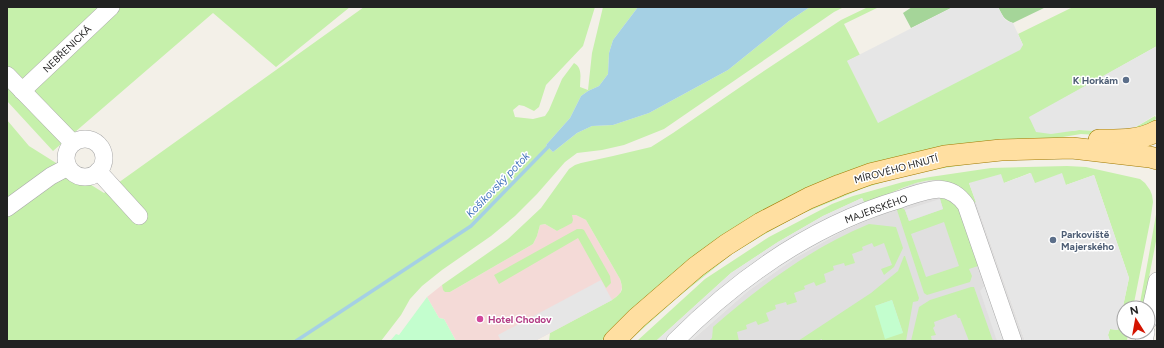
<svg xmlns="http://www.w3.org/2000/svg" width="1164" height="348" font-family="Figtree,sans-serif">
<style>
.residential{fill:#e0dfdf}
.commercial{fill:#f4dad7}
.grass{fill:#c6f0ab;fill-rule:evenodd}
.forest{fill:#a5d599}
.park{fill:#c3fece}
.parking{fill:#e6e6e6}
.water{fill:#a5d0e4}
.lines{fill:none;stroke-linecap:round;stroke-linejoin:round}
.stream{stroke:#a5d0e4;stroke-width:3.5}
.minor-casing{stroke:#a9a9a9;stroke-width:18}
.major-casing{stroke:#a07a00;stroke-width:22}
.minor{stroke:#fff;stroke-width:17}
.major{stroke:#ffdfa1;stroke-width:21}
.service-dot{fill:#5c6f8a;stroke:#fff;stroke-width:1.5}
.hotel-dot{fill:#d1479c;stroke:#fff;stroke-width:1.5}
.labels{text-anchor:middle;dominant-baseline:central;stroke-width:3;stroke-linejoin:round;paint-order:stroke}
.street-label{font-size:10px;fill:#222;stroke:#fff}
.service-label{font-size:10px;font-weight:bold;fill:#4e5e75;stroke:#fff;text-anchor:end}
.hotel-label{font-size:10px;font-weight:bold;fill:#b23c85;stroke:#fff;text-anchor:start}
.water-label{font-size:11px;font-style:italic;fill:#4475bc;stroke:#fff}
</style>
<rect width="100%" height="100%" fill="#f3f0e8"/>
<path class="residential" d="M931,180L948,182L973,203L976,202L1025,341H691L748,291L795,258L841,232L871,218L865,205L912,184Z"/>
<path class="commercial" d="M574,214L586,220L620,279L622,287L620,294L612,300L535,341H456L444,319L439,318L427,297L442,285L443,288L450,292L533,244L537,236L540,225L545,224L557,231L561,229L571,217L572,215Z"/>
<g class="grass">
<path d="M7,7H350L276,67L213,13L53,151L7,101Z"/>
<path d="M364,7H595L583,46L546,85L539,107L534,111L524,106L519,105L513,110L515,117L533,119L545,116L549,110L562,79L574,63C583,68 580,78 580,87L588,90L592,53L603,7H638L613,40L609,53L608,74L599,86L588,91L581,96L570,118L546,145L553,152L577,133L592,126L613,125L649,113L728,70L789,21L810,7H844L834,12L664,129L624,145L602,150L577,153L565,162L537,194L515,216L491,236L442,270L422,286L410,299L401,315L381,341H7V120L29,146L104,193Z"/>
<path d="M868,7H879L844,24L860,55L847,61L1023,45L1018,34L1073,7H1157V40H1156L1157,46L1029,118L1072,131L1079,130L1127,132L1155,116L1156,118L1154,123L1115,136L1081,134L855,171L638,306L601,341H549L550,333L612,300C622,293 624,291 620,279L586,220L576,215H572L573,220L572,223L557,231L545,224L540,225L537,236L533,244L450,292H445L443,290L442,285L508,239L541,208L569,169L575,165L581,163L613,156L651,147L673,133L752,79L841,20Z"/>
<path d="M964,162V165L931,170L900,177L864,188L799,215L765,234L732,254L677,298L629,341H624L696,277L777,223L872,182Z"/>
<path d="M1067,166L1086,167L1140,179L1145,183L1150,190L1152,195L1153,202L1150,222L1133,308H1124V332H1128L1127,341H1110L1108,335L1110,329L1118,330L1129,278L1094,175L1066,185L1034,183L1030,173L1004,183H969L976,202L973,203C967,198 954,184 947,182C924,173 886,196 865,205L862,198L823,216L778,242L731,273L656,341H637L705,279L769,237L832,204L853,196L903,182L930,177L991,168Z"/>
<path d="M941,197L956,202L981,265L969,269L972,276L970,282L927,295L924,293L896,207H901L905,210L909,221L943,209L940,199ZM944,222L959,266L926,277L911,234Z"/>
<path d="M1157,209V236L1143,308H1139L1148,260Z"/>
<path d="M869,224L896,227L903,248L894,267L884,275L881,269L892,265L884,243L874,247L872,243L862,247L863,250L852,254L855,263L845,266L844,263L833,266L834,270L824,274L826,282L816,286L814,282L804,286L805,289L794,293L797,302L787,305L786,302L775,305L776,309L766,313L769,321L758,325L756,321L746,325L747,329L737,332L739,341H709L712,338L713,327C760,286 811,248 869,224Z"/>
<path d="M577,229H582L584,230L610,276L611,283L606,288L578,238L499,284L494,275Z"/>
<path d="M904,256H905L919,298L918,301L913,302L906,341H822V339L817,341H798L871,293L898,271ZM892,300L903,333L875,306Z"/>
<path d="M971,287H974L993,341H969L960,318H958L956,314L934,322L935,326L933,328L936,335L931,336L932,341H911L919,307L930,300Z"/>
</g>
<g class="forest">
<path d="M912,7H953L911,28L903,13Z"/>
<path d="M998,7H1046L1013,23C1004,20 1002,15 998,7Z"/>
</g>
<g class="park">
<path d="M427,297L439,318L444,319L456,341H390L396,334L399,335Z"/>
<path d="M892,300L903,333L885,339L875,306Z"/>
</g>
<g class="parking">
<path d="M953,7H998L1004,18L1007,21L1013,23L1023,45L1020,50L878,123L847,61Z"/>
<path d="M1157,46V114L1127,132L1079,130L1051,134L1036,132L1029,117Z"/>
<path d="M1031,173L1035,183L1062,173L1066,185L1094,175L1129,278L1118,330L1110,329L1108,335L1110,341H1025L969,183L1001,174L1004,183Z"/>
<path d="M862,198L872,218L841,232L795,258L748,291L691,341H656L731,273L778,242L823,216Z"/>
<path d="M940,199L943,209L909,221L905,210Z"/>
<path d="M601,280L612,300L535,341H501L498,335Z"/>
<path d="M987,283L1007,341H997L980,291Z"/>
</g>
<path class="water" d="M638,7H810L789,21L728,70L649,113L613,125L592,126L577,133L553,152L546,145L570,118L581,96L588,91L599,86L608,74L609,53L613,40Z"/>
<g class="lines">
<path class="stream" d="M296,341L471,226L550,145"/>
<defs>
<g id="minor">
<path d="M7,75L73,143"/>
<path d="M22,91L111,7"/>
<circle cx="85" cy="158" r="19"/>
<path d="M98,171L139,216"/>
<path d="M7,208L51,176L68,167"/>
<path d="M1148,321L1157,281"/>
<path d="M675,341C738,278 815,224 901,199C925,191 948,179 966,205L1013,341"/>
<path d="M1144,341L1146,332"/>
</g>
<g id="major">
<path d="M1099,140C1119,140 1139,141 1157,131"/>
<path d="M614,341L637,318L696,267L726,245L761,223L809,198L840,185L870,174L945,156L1001,150L1072,148L1150,157L1157,159"/>
</g>
</defs>
<use href="#minor" class="minor-casing"/>
<use href="#major" class="major-casing"/>
<use href="#minor" class="minor"/>
<use href="#major" class="major"/>
</g>
<g class="service-dot">
<circle cx="1126" cy="80" r="4"/>
<circle cx="1053" cy="240" r="4"/>
</g>
<circle class="hotel-dot" cx="480" cy="319" r="4"/>
<g class="labels">
<g class="street-label">
<text transform="translate(67 49) rotate(-44)">NEBŘENICKÁ</text>
<text transform="translate(896 169) rotate(-15)">MÍROVÉHO HNUTÍ</text>
<text transform="translate(876 209) rotate(-20)">MAJERSKÉHO</text>
</g>
<g class="service-label">
<text x="1118" y="80">K Horkám</text>
<text x="1061" y="234" text-anchor="start">Parkoviště<tspan x="1061" dy="12">Majerského</tspan></text>
</g>
<g class="hotel-label">
<text x="488" y="319">Hotel Chodov</text>
</g>
<g class="water-label">
<text transform="translate(498 185) rotate(-46)">Košíkovský potok</text>
</g>
</g>
<rect width="1164" height="348" fill="none" stroke="#222222" stroke-width="16"/>
<g transform="translate(1136 320) rotate(349)"><circle r="19" fill="#ffffff" stroke="#a7a7a7"/>
<path d="M0-3L7 15L0 10L-7 15Z" fill="#d41400"/>
<text y="-6" font-size="11" font-weight="bold" text-anchor="middle" fill="#222222">N</text>
</g>
</svg>
